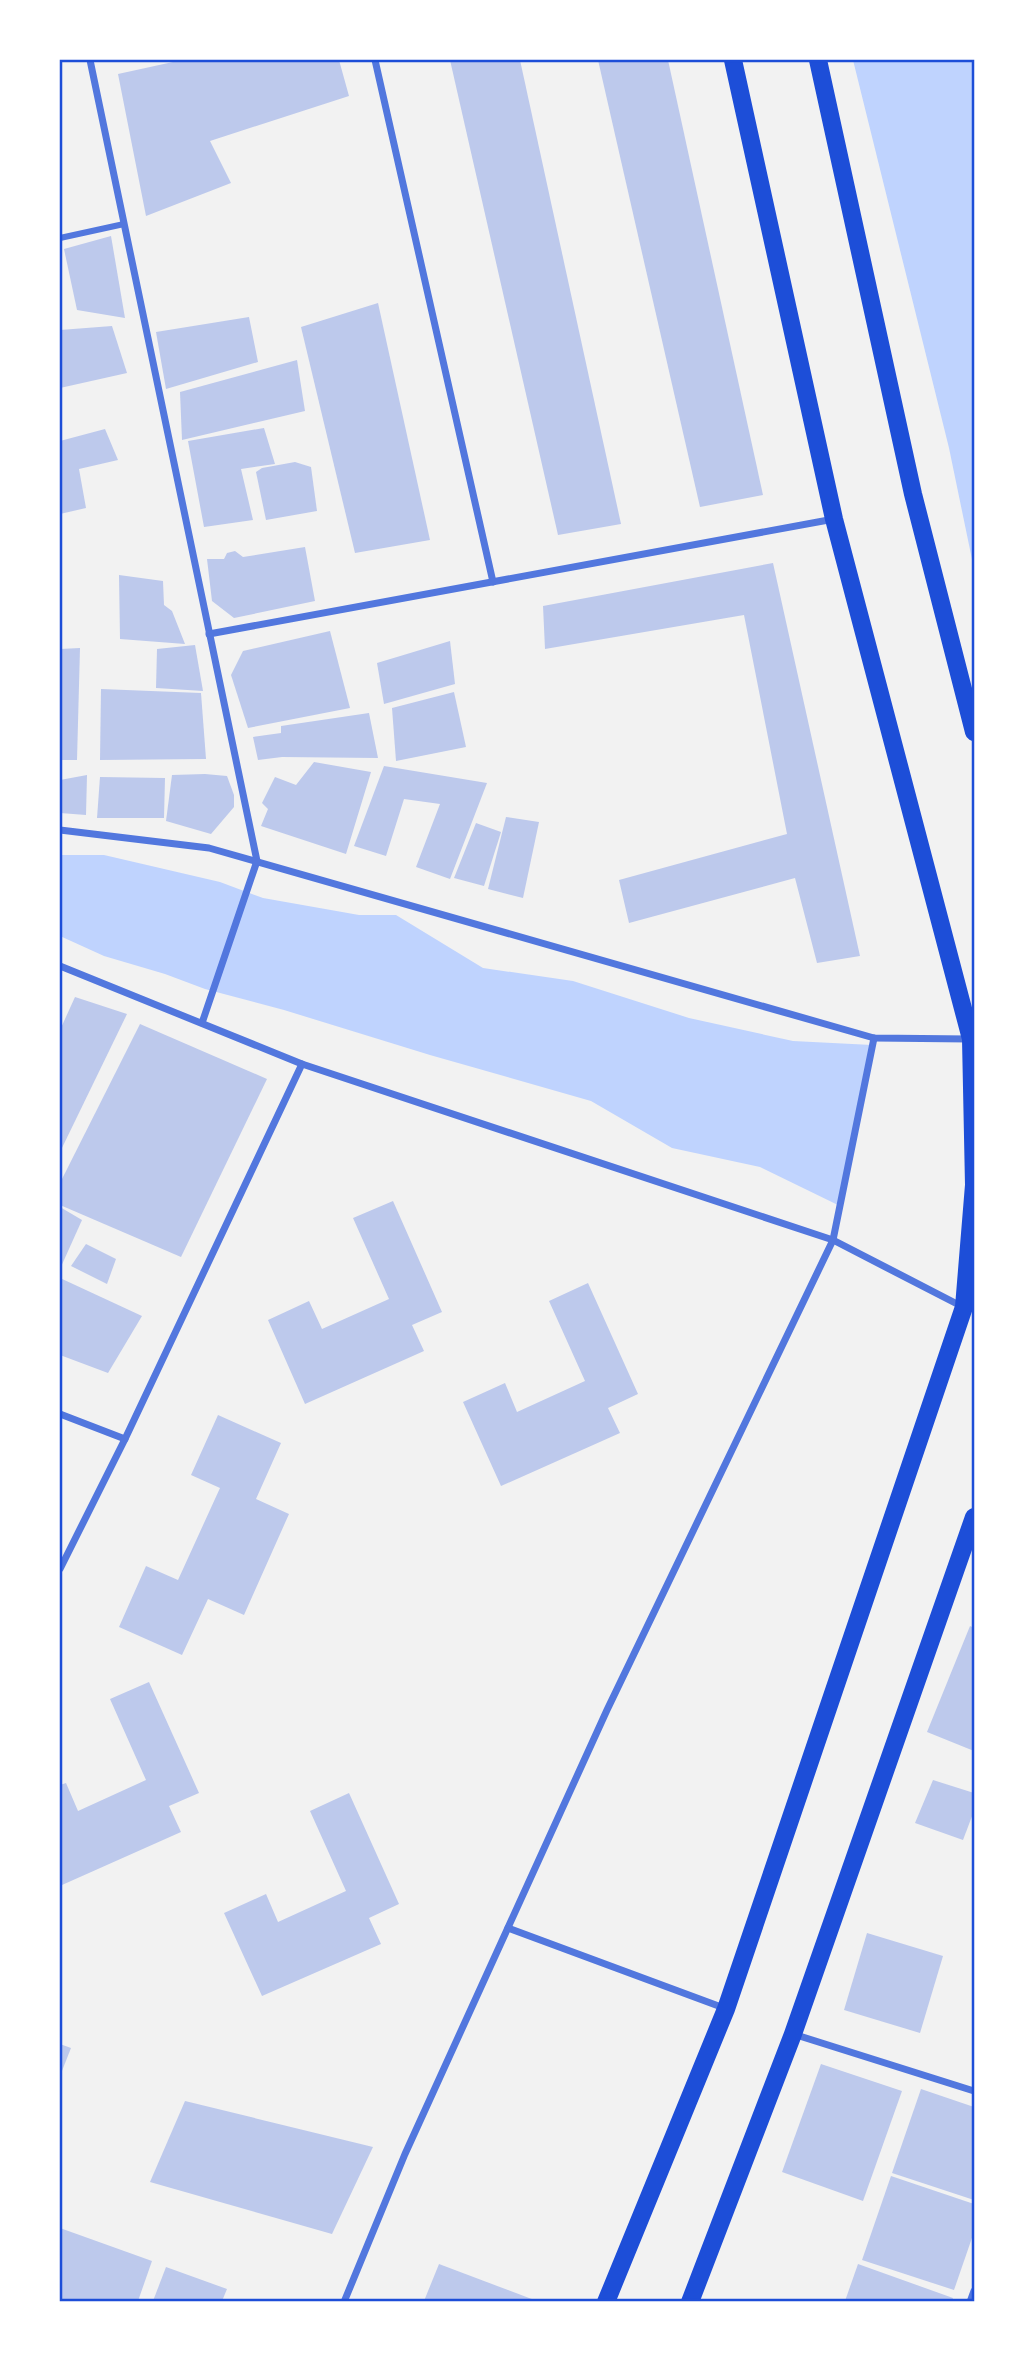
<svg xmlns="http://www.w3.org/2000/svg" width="1034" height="2361" font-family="'IBM Plex Serif',serif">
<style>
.water{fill:#bfd3fe}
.building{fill:#bdc9ec}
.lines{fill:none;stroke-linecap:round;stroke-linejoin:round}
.pedestrian{stroke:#5277de;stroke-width:6}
.minor{stroke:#5277de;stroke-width:7}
.primary{stroke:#1d4ed8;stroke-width:18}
.neatline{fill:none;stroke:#1d4ed8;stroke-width:2.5}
</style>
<rect width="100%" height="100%" fill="#f2f2f2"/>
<g class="water">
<path d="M853,60H974V569L949,448Z"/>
<path d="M60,855H104L220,882L263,898L359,915H396L483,968L573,981L689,1018L793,1041L872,1045L840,1206L760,1167L672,1148L591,1101L430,1055L284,1010L205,989L165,974L104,956L60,936Z"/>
</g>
<g class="building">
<path d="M182,60H339L349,96L210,141L231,183L146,216L118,74Z"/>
<path d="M450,60H520L621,524L558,535Z"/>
<path d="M598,60H668L763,495L700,507Z"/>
<path d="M111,236L125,318L77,310L64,249Z"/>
<path d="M378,303L430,540L355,553L301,327Z"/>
<path d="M249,317L258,362L166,389L156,332Z"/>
<path d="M112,326L127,373L60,388V330Z"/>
<path d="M297,360L305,411L182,440L180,392Z"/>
<path d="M264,428L275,464L241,469L253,520L204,527L188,441Z"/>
<path d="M105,429L118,460L79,469L86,508L60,514V441Z"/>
<path d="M295,462L311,467L317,511L266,520L256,472L262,468Z"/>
<path d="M305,547L315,601L234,618L212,601L207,559H224L227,553L235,551L243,557Z"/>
<path d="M773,563L860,956L817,963L795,878L629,923L619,880L787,834L744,615L545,649L543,606Z"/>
<path d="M119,575L163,581L164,605L172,611L185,644L120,639Z"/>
<path d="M330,631L350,708L248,728L231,675L243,651Z"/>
<path d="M450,641L455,684L384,704L377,663Z"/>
<path d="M195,645L203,691L156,688L157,649Z"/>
<path d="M80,648L77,760H60V649Z"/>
<path d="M101,689L201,693L206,759L100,760Z"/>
<path d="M454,692L466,747L396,761L392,708Z"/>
<path d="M369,713L378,758L282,757L258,760L253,737L281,733V726Z"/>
<path d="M314,762L371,772L346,854L261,826L268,809L262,803L275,777L296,785Z"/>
<path d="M384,766L487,783L450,879L416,867L440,804L404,799L386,856L354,846Z"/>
<path d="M205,774L227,776L234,795V807L211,834L166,821L172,775Z"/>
<path d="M87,775L86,815L60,813V780Z"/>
<path d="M100,777L165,778L164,818H97Z"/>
<path d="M506,817L539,822L523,898L488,889Z"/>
<path d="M476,823L501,832L484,886L454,878Z"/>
<path d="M75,997L127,1014L60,1152V1030Z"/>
<path d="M140,1024L267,1079L181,1257L60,1205V1183Z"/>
<path d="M393,1201L442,1312L412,1325L424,1351L305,1404L268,1320L309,1301L322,1329L389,1299L353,1218Z"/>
<path d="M60,1207L82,1220L60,1269Z"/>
<path d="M86,1244L116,1259L107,1284L71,1266Z"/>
<path d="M60,1278L142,1316L108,1373L60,1355Z"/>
<path d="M588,1283L638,1394L608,1408L620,1433L501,1486L463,1402L505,1383L517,1412L585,1381L549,1301Z"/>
<path d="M218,1415L281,1443L256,1499L289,1514L244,1615L208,1599L182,1655L119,1627L146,1566L178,1580L220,1488L191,1475Z"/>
<path d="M970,1626L974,1628V1751L927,1732Z"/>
<path d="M149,1682L199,1793L169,1806L181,1832L62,1885L60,1879V1785L66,1783L78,1811L146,1780L110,1699Z"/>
<path d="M933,1780L974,1793V1811L963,1840L915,1823Z"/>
<path d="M349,1793L399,1904L369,1918L381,1944L262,1996L224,1913L266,1894L278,1922L346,1891L310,1811Z"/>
<path d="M867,1933L943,1956L920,2033L844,2010Z"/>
<path d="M60,2044L71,2048L60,2076Z"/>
<path d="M821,2064L902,2091L863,2201L782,2172Z"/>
<path d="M921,2089L974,2107V2200L892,2173Z"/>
<path d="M185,2101L373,2147L332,2234L150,2182Z"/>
<path d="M891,2176L974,2204V2232L954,2290L862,2260Z"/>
<path d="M60,2228L152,2261L138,2301H60Z"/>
<path d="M439,2264L537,2301H424Z"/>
<path d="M858,2264L953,2298L952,2301H845Z"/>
<path d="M166,2267L227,2289L222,2301H153Z"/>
</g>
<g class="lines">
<path class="pedestrian" d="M60,238L124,224"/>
<g class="minor">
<path d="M90,60L257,861L202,1023"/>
<path d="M375,60L493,582"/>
<path d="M209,634L834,519"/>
<path d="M60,830L209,848L874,1038L969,1039"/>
<path d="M60,966L302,1064"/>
<path d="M60,1414L125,1439"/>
<path d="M60,1569L125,1439L302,1064L833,1240L963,1307"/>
<path d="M508,1928L724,2008"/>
<path d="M793,2034L974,2091"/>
<path d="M344,2302L405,2154L607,1710L833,1240L874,1038"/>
<path d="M970,2302L974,2291"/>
</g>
<g class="primary">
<path d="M818,60L913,494L974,732"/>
<path d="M606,2302L726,2009L964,1307L974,1185L971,1039L834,519L733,60"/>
<path d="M690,2302L793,2034L974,1517"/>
</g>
</g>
<rect width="1034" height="2361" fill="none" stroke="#ffffff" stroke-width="122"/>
<rect x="61" y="61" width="912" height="2239" class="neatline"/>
</svg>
